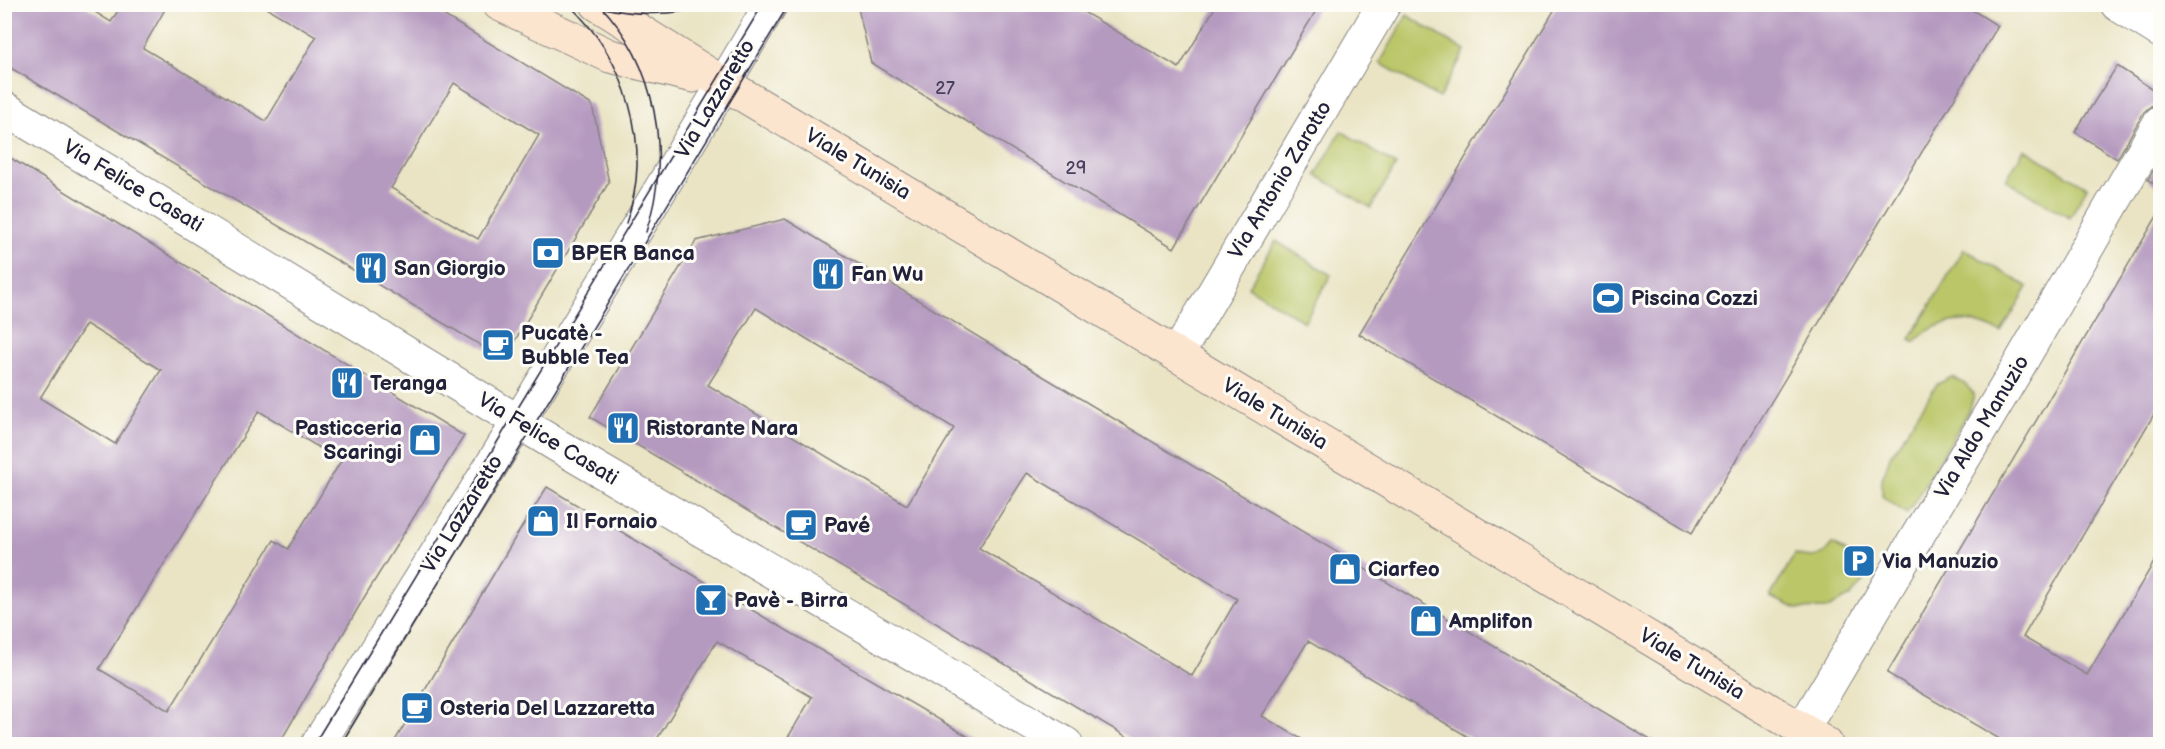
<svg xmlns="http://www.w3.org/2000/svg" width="2165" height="749" font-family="'Balsamiq Sans',sans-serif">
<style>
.green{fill:#bac668;stroke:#6e7452;stroke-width:1.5}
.building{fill:#b59ac0;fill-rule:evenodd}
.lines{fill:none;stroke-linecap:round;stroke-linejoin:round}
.street-casing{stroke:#868380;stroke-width:35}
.secondary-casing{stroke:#868380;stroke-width:35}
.street{stroke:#fff;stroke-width:33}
.secondary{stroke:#fce5cf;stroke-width:33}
.tram{stroke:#22223b;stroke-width:1.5}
.labels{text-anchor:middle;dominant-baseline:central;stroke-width:6;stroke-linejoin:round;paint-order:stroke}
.number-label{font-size:18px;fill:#47405c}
.street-label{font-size:21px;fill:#22223b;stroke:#fdfcf7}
.poi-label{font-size:21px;font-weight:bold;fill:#22223b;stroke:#fdfcf7;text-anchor:start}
</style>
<rect width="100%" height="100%" fill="#fdfcf7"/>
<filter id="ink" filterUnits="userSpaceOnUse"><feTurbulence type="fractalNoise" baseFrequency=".0167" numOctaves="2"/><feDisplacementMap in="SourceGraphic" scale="12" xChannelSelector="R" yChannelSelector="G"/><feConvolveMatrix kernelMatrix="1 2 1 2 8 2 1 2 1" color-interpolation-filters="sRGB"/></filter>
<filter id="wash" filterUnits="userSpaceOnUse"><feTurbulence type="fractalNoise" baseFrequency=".008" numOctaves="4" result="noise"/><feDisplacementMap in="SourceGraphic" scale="24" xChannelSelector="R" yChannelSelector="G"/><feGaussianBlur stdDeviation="1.35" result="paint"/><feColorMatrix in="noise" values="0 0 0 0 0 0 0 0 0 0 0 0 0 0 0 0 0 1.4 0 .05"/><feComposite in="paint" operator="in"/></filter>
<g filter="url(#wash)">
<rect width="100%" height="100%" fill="#eae4c4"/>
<g class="green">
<path d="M1407,15L1465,51L1439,98L1380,63Z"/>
<path d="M1341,131L1396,165L1371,208L1316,175Z"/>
<path d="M2024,149L2087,187L2070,218L2006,180Z"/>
<path d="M1276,241L1331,275L1304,322L1248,287Z"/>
<path d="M1964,249L2028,287L2001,332C1992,329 1982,324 1973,322C1953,318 1927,327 1915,342L1910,339Z"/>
<path d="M1952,377L1965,384L1974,394L1970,409L1907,514L1882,496V479L1890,457L1937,384Z"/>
<path d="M1833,544L1874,569L1851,596L1828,608L1797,609L1770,597L1795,554C1812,559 1822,558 1833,544Z"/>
</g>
<g id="blocks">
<g class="building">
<path d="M4,4H82L111,22L122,4H168L143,48L266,121L316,37L260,4H425L592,105L609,182L504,359L4,64ZM454,83L539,135L478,239L391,188Z"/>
<path d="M857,4H1070L1179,68L1217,4H1320L1174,248L871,63Z"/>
<path d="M1558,4H1963L1998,26L1692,533L1359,334Z"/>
<path d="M2117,66L2160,94V103L2151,106L2144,112L2117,159L2075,132Z"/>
<path d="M4,154L464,436L365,596L279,744H4ZM86,324L161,370L115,444L40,398ZM259,411L341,461L288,549L274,540L169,711L99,669Z"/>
<path d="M2160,159V188L2148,180Z"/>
<path d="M2160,211V404L2023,637L2087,675L2160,552V744H2008L1887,673Z"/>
<path d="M785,219L1036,372L1657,744H1480L1308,641L1262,716L1310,744H1139L590,417L696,241ZM756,308L954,428L907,505L708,385ZM1027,473L1237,599L1192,676L979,548Z"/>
<path d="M547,487L740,603L981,744H784L812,697L717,641L654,744H393L515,538Z"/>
</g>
</g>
</g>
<g filter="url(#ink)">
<use href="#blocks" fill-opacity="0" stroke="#868380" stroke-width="1.5"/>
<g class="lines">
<defs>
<g id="street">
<path d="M2117,4L2160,31"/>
<path d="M4,108L560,447L1066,744"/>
<path d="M1177,355L1384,4"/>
<path d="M1802,730L2015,372L2160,122"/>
<path d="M318,744C471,499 624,254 771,4"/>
</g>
<g id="secondary">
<path d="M499,4L610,56L693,76"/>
<path d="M597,4L718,80L1826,744"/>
</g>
</defs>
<use href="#street" class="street-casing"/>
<use href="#secondary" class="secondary-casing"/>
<use href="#street" class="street"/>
<use href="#secondary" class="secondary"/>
<g class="tram">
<path d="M568,4C626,58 654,146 626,223"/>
<path d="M599,4C657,64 672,154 646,232"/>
<path d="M600,7C639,17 679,15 718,4"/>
<path d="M314,744L763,4"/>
<path d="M341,744L789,4"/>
</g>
</g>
</g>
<defs>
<symbol id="bank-square" viewBox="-11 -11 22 22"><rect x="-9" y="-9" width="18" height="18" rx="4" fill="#1f6fb2" stroke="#fdfcf7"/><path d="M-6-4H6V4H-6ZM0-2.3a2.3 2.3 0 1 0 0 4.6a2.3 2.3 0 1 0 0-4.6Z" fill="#fff"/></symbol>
<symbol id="restaurant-square" viewBox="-11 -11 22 22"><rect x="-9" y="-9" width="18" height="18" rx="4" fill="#1f6fb2" stroke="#fdfcf7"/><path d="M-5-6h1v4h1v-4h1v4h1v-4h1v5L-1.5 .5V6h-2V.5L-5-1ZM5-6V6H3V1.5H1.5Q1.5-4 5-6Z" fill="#fff"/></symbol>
<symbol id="stadium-square" viewBox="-11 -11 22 22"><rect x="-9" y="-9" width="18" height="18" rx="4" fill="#1f6fb2" stroke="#fdfcf7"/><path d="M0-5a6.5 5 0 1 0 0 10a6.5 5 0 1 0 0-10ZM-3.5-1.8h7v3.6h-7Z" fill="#fff"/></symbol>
<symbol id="cafe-square" viewBox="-11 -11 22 22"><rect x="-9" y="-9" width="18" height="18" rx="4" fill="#1f6fb2" stroke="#fdfcf7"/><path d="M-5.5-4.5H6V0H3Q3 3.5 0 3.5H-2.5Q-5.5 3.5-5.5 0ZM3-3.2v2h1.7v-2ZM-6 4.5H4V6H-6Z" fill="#fff"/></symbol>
<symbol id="shop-square" viewBox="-11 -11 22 22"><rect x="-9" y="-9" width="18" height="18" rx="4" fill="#1f6fb2" stroke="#fdfcf7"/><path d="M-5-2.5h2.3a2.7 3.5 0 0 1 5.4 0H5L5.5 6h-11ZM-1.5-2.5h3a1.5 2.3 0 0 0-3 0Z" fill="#fff"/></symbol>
<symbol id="parking-square" viewBox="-11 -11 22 22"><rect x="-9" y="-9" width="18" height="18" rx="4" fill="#1f6fb2" stroke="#fdfcf7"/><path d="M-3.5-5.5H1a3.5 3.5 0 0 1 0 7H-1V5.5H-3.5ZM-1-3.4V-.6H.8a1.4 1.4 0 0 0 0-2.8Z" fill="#fff"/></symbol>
<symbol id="bar-square" viewBox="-11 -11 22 22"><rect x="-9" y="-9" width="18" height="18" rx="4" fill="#1f6fb2" stroke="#fdfcf7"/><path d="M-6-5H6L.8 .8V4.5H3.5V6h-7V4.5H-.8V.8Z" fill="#fff"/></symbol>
</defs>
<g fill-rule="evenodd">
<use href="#bank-square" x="529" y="234" width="38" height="38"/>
<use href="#restaurant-square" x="352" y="249" width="38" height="38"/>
<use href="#restaurant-square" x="809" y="255" width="38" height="38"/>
<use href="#stadium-square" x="1589" y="279" width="38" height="38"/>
<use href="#cafe-square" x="479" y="326" width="38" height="38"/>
<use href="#restaurant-square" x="328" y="364" width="38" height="38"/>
<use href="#restaurant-square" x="604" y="409" width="38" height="38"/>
<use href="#shop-square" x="406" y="421" width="38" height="38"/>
<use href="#shop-square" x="524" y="502" width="38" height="38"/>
<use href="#cafe-square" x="782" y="506" width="38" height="38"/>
<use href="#parking-square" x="1840" y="542" width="38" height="38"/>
<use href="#shop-square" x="1326" y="550" width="38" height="38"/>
<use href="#bar-square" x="692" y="581" width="38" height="38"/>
<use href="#shop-square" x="1407" y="602" width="38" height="38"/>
<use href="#cafe-square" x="398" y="689" width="38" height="38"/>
</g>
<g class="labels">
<g class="number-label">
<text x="945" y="88">27</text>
<text x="1076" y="168">29</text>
</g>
<g class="street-label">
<text transform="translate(715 99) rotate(-59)">Via Lazzaretto</text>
<text transform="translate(858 164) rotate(31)">Viale Tunisia</text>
<text transform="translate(1280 180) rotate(-59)">Via Antonio Zarotto</text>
<text transform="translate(133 186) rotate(31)">Via Felice Casati</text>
<text transform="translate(1275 414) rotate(31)">Viale Tunisia</text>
<text transform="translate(1982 427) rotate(-59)">Via Aldo Manuzio</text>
<text transform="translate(548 439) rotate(31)">Via Felice Casati</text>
<text transform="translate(462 514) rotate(-58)">Via Lazzaretto</text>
<text transform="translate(1692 664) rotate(31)">Viale Tunisia</text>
</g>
<g class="poi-label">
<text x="571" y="253">BPER Banca</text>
<text x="394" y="268">San Giorgio</text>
<text x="851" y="274">Fan Wu</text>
<text x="1631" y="298">Piscina Cozzi</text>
<text x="521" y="333">Pucatè -<tspan x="521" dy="24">Bubble Tea</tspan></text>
<text x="370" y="383">Teranga</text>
<text x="402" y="428" text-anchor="end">Pasticceria<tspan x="402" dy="24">Scaringi</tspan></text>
<text x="646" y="428">Ristorante Nara</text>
<text x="566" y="521">Il Fornaio</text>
<text x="824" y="525">Pavé</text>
<text x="1882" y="561">Via Manuzio</text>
<text x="1368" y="569">Ciarfeo</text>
<text x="734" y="600">Pavè - Birra</text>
<text x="1449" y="621">Amplifon</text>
<text x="440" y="708">Osteria Del Lazzaretta</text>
</g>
</g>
<rect width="2165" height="749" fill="none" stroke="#fdfcf7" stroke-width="24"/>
</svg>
